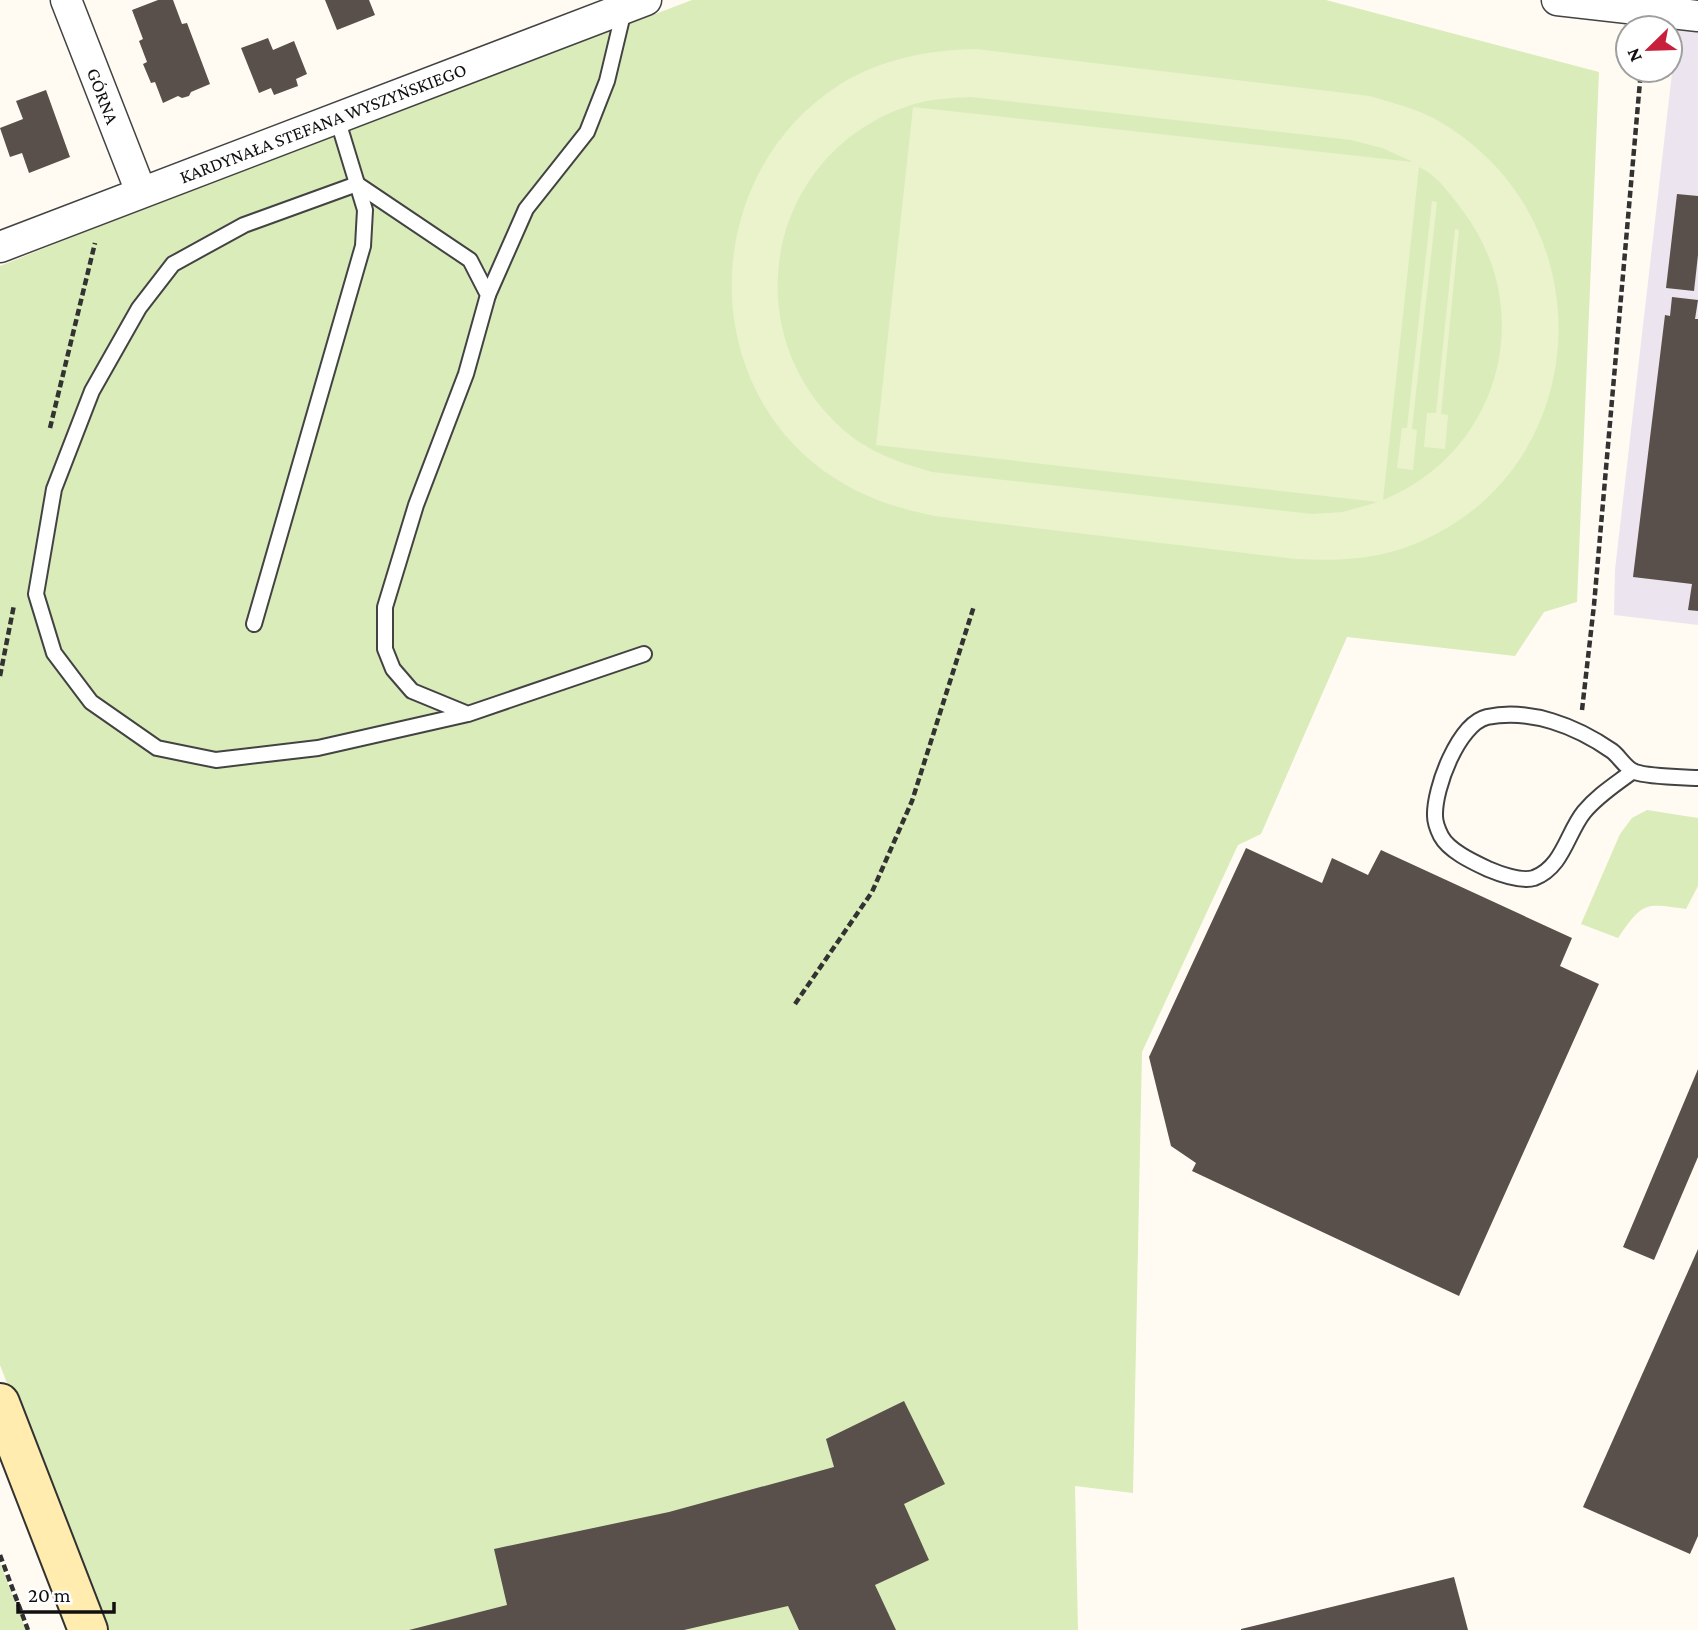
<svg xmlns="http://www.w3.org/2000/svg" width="1698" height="1630" font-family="'Crimson Pro',serif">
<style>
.industrial{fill:#ece4ee}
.green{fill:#daecb9}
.pitch{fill:#eaf3cc;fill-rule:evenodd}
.building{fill:#594f4b}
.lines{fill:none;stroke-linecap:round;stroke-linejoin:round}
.lane-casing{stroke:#434343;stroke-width:18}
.street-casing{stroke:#434343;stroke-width:33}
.secondary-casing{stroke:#323232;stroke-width:42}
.path{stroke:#323232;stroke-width:4.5;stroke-dasharray:7 3.5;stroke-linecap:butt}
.lane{stroke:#fff;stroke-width:14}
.street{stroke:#fff;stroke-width:30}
.secondary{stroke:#ffecae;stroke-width:38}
.labels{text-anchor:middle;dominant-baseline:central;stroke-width:7;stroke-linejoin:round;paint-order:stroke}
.street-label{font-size:19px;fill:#101010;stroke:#fff}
</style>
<rect width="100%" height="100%" fill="#fffbf3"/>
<path class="industrial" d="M1677,29L1698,32V625L1614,615L1615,570Z"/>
<g class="green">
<path d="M692,0H1326L1599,72L1577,602L1544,612L1515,656L1347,637L1261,834L1238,845L1142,1052L1133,1493L1075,1486L1078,1630H102L0,1365V266L144,208Z"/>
<path d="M1647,810L1698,818V886L1686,909C1644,903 1643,902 1618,938L1581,924L1620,834L1632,818Z"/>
<path d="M0,1563L26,1630H0Z"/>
</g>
<g class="pitch">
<path d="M976,49L1370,96C1392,103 1415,108 1435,119C1613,218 1596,483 1401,549C1367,560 1332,561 1296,559L935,516C900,509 867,499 836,479C694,389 699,175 839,85C881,59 927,50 976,49ZM971,97L1351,140L1382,148L1413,162L913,107L876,445L1378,502L1343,512L1312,514L932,472C901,463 871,453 846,432C732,335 766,154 908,106C928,99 950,98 971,97ZM1419,167C1437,175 1451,195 1463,211C1539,312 1499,453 1383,500Z"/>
<path d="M1432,201L1437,202L1412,429L1417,430L1413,470L1397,468L1402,428H1407Z"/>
<path d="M1455,229L1459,230L1441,414L1448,415L1445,449L1424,447L1427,413H1436Z"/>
</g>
<g class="building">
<path d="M158,0H173L182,24L187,23L210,84L191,92L189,96L182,98L178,96L163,103L155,82L151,83L143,64L147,62L139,41L143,39L132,10Z"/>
<path d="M325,0H369L375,15L337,30Z"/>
<path d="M268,38L273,50L294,41L307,74L296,79L298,86L274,95L271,88L259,93L241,48Z"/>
<path d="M46,90L70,157L29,173L22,153L10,157L0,128L23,119L16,101Z"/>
<path d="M1677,194L1698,196V255L1694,291L1666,288Z"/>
<path d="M1672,297L1698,300L1695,319H1698V611L1688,610L1692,584L1633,577L1665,315L1670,316Z"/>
<path d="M1246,848L1322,883L1332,858L1368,875L1381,850L1572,938L1560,966L1599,984L1459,1296L1192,1171L1196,1163L1171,1146L1149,1057Z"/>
<path d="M1698,1069V1157L1654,1260L1623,1247Z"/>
<path d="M1698,1249V1536L1690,1554L1583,1507Z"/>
<path d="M904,1401L945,1484L904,1504L929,1560L875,1585L896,1630H799L788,1606L684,1630H409L507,1605L494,1549L669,1512L834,1467L826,1439Z"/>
<path d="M1454,1577L1468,1630H1241V1629Z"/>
</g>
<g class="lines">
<defs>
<g id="lane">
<path d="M488,295L526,209L587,132L607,81L624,10"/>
<path d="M254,624L363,246L365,210L337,118"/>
<path d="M468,714L412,691L393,669L385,649V607L416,505L466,374L488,295L470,260L357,184L244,225L173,264L139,308L92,391L54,489L36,594L54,653L91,702L157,748L216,760L318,748L468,714L644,654"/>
<path d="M1633,771C1616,784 1598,795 1584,812C1567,833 1563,867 1534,878C1521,882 1500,874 1488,869C1473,862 1449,851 1441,836C1438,830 1435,822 1435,816C1434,789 1458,724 1487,717C1530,708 1576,726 1612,751C1619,756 1626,769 1635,772C1649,777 1681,777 1698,778"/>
</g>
<g id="street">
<path d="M66,0L141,192"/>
<path d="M1557,0L1698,16"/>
<path d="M0,247L646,0"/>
</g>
<path id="secondary" d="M0,1403L88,1630"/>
</defs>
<use href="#lane" class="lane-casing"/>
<use href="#street" class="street-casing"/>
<use href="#secondary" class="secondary-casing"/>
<g class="path">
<path d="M50,428L95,243"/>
<path d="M0,676L14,605"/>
<path d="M1582,710L1594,605L1641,70"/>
<path d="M795,1004L872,892L912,801L974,606"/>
<path d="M0,1555L28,1630"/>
</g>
<use href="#lane" class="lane"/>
<use href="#street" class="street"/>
<use href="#secondary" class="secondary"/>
</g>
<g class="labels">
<g class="street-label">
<text transform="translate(103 96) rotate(69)">GÓRNA</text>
<text transform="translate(323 123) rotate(-21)">KARDYNAŁA STEFANA WYSZYŃSKIEGO</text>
</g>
</g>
<g transform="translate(1649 49) rotate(247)"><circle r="33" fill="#ffffff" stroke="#9f9f9f" stroke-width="2"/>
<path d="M0-5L12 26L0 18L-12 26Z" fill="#c8203c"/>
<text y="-10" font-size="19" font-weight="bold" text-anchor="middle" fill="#101010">N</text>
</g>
<path d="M18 1602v10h96v-10" fill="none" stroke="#101010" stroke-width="3.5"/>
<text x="28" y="1602" font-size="21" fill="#101010" stroke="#ffffff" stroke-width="5" paint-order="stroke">20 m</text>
</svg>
